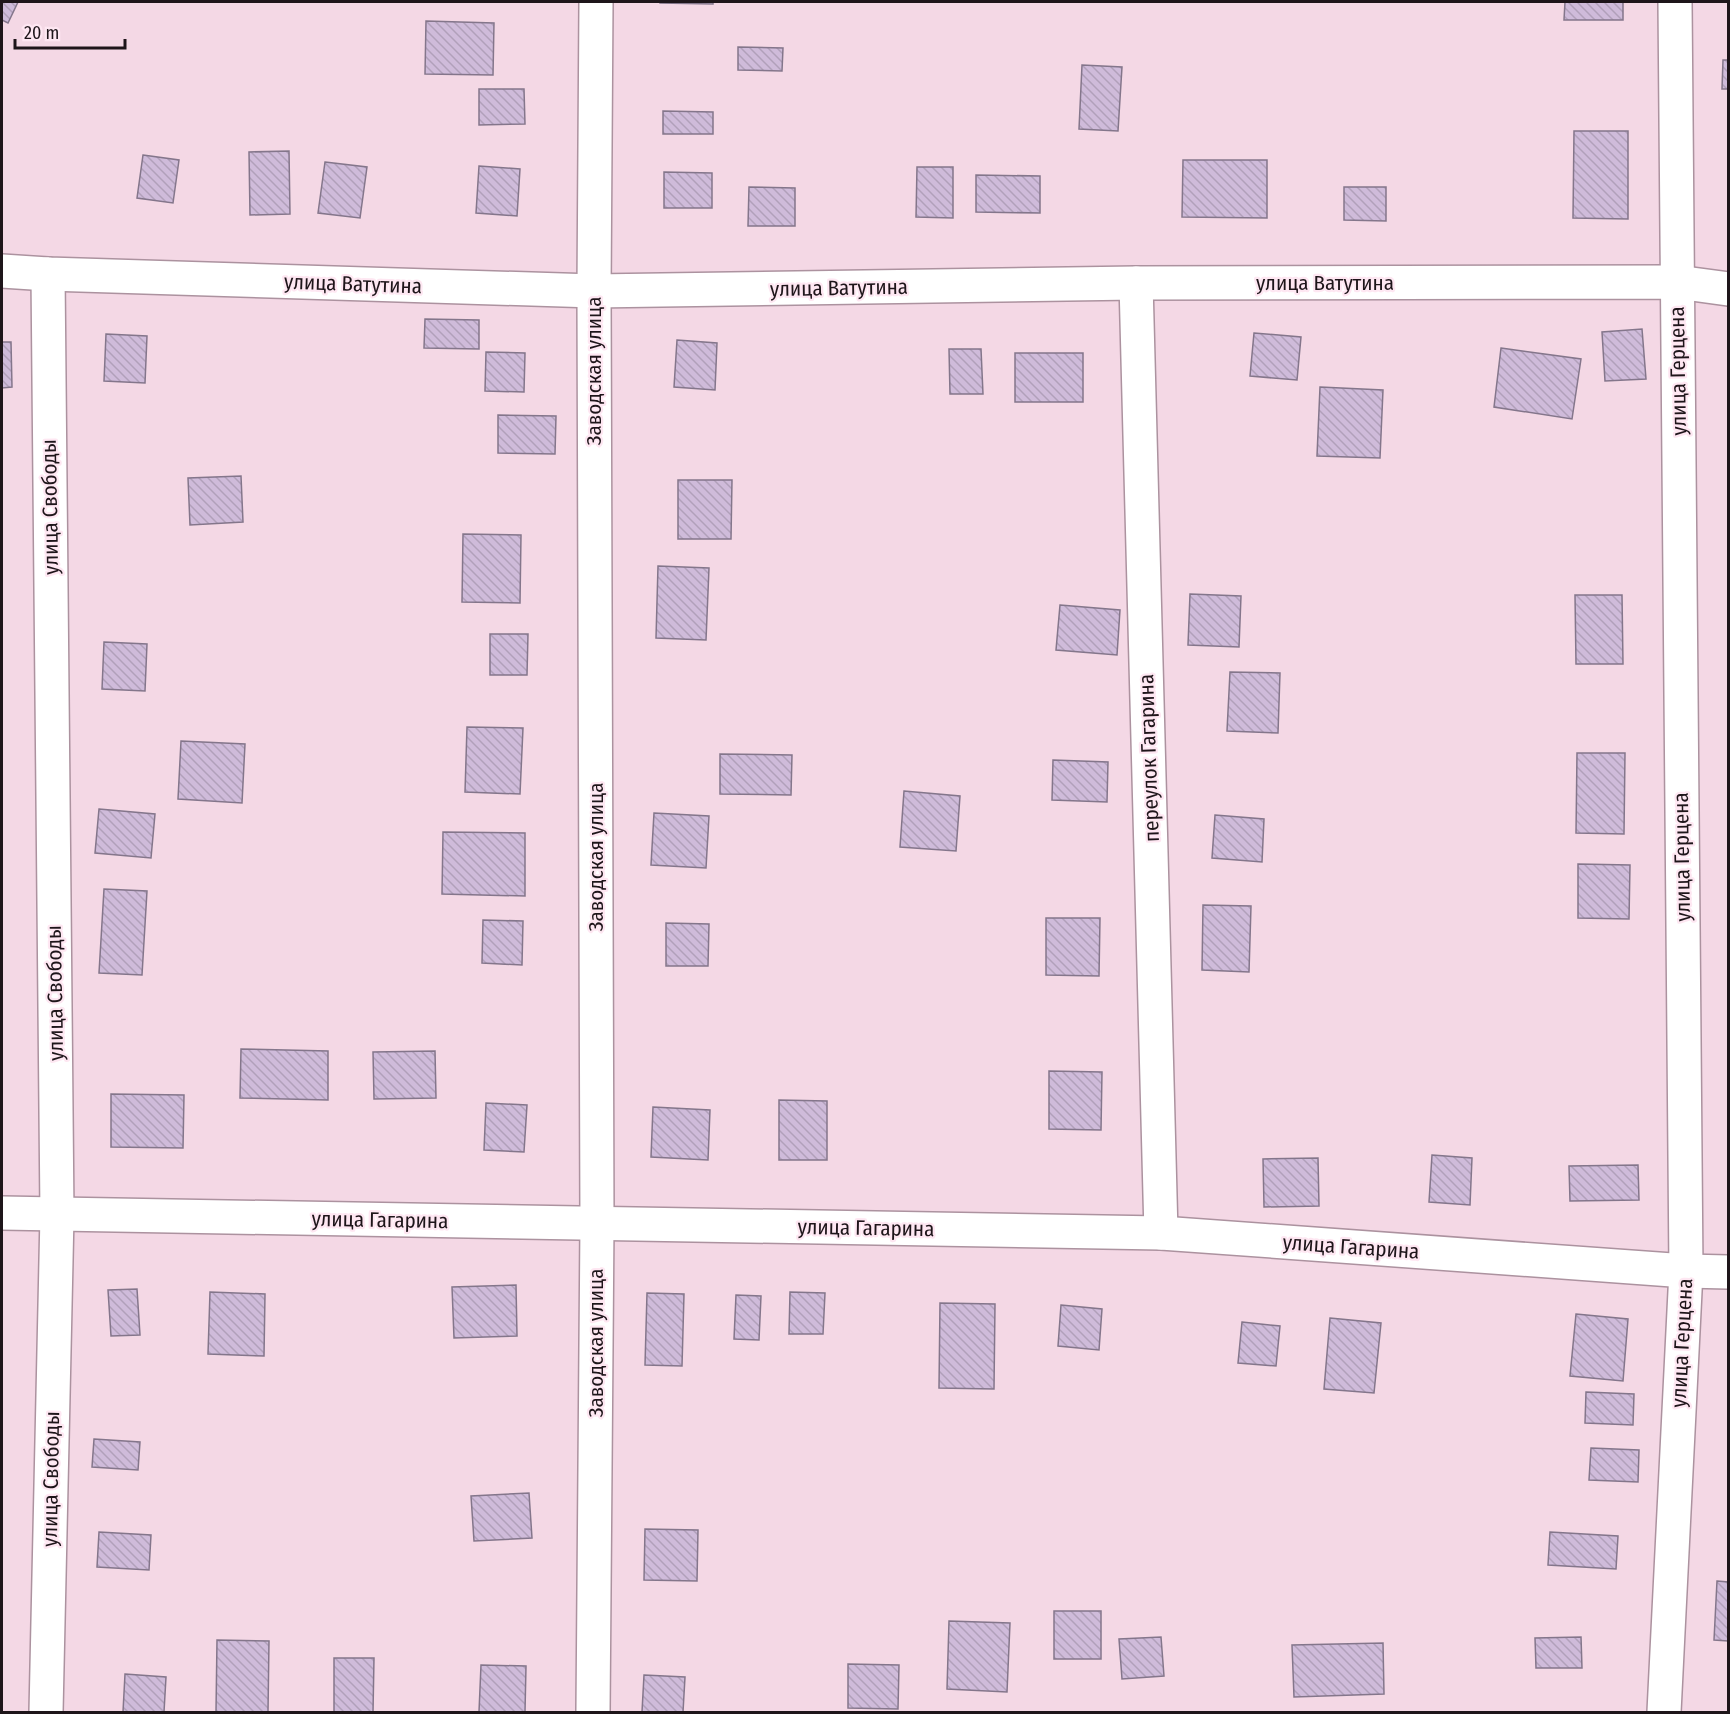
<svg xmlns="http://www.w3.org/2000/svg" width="1730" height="1714" font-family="'Fira Sans Condensed',sans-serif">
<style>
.building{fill:url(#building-back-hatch);stroke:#84768b;stroke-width:1.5}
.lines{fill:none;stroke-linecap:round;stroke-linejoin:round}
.minor-casing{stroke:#ac929f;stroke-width:36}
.minor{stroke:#fff;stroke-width:33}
.labels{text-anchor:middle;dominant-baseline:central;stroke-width:4.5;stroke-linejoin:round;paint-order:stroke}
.street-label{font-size:21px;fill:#1e151a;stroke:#fee7f2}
</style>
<defs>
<pattern id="building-back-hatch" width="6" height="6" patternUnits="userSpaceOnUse" patternTransform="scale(1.5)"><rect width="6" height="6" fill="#cfbbda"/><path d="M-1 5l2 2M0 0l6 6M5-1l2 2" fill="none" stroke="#b1a0ba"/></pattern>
</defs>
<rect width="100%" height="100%" fill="#f4d8e5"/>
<g class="building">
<path d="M2,2H18L8,23L2,20Z"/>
<path d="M660,2H713V4L660,3Z"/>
<path d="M1565,2H1623V20H1564Z"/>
<path d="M426,21L494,23L493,75L425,74Z"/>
<path d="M738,47L783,48L782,71L738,70Z"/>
<path d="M1723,60H1728V89H1722Z"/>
<path d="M1082,65L1122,67L1118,131L1079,129Z"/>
<path d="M479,89H524L525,124L479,125Z"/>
<path d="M663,111L713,112V134H663Z"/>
<path d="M1574,131H1628V219L1573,218Z"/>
<path d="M289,151L290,214L250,215L249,152Z"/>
<path d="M143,155L179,160L173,203L137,198Z"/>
<path d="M1183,160H1267V218L1182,217Z"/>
<path d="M325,162L367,167L360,218L318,213Z"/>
<path d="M479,166L520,169L517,216L476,213Z"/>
<path d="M917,167H953V218L916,217Z"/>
<path d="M664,172L712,173V208H664Z"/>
<path d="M976,175L1040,176V213L976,212Z"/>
<path d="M749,187L795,188V226H748Z"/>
<path d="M1344,187H1386V221L1344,220Z"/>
<path d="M425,319L479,320V349L424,348Z"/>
<path d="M1642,329L1646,379L1605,381L1602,332Z"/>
<path d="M1254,333L1301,337L1297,380L1250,376Z"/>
<path d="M106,334L147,336L145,383L104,381Z"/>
<path d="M677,340L717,343L715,390L674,387Z"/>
<path d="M2,342H11L12,387L2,388Z"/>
<path d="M1501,348L1581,359L1572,419L1494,407Z"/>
<path d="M949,349H981L983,394H950Z"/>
<path d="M486,352L525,353L524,392L485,391Z"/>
<rect x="1015" y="353" width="68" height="49"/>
<path d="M1320,387L1383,390L1380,458L1317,456Z"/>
<path d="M498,415L556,416L555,454L498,453Z"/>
<path d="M241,476L243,522L190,525L188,478Z"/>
<path d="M678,480H732L731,539H678Z"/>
<path d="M463,534L521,535L520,603L462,602Z"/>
<path d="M658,566L709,568L706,640L656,638Z"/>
<path d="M1190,594L1241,596L1239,647L1188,645Z"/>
<path d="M1575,595H1622L1623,664H1576Z"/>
<path d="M1060,605L1120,610L1117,655L1056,650Z"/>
<path d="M490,634H528L527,675H490Z"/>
<path d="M104,642L147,644L145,691L102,689Z"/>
<path d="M1230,672L1280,673L1278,733L1227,731Z"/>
<path d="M467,727L523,728L520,794L465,792Z"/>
<path d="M181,741L245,744L242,803L178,799Z"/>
<path d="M1577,753H1625L1624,834L1576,833Z"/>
<path d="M720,754L792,755L791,795L720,794Z"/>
<path d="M1053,760L1108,762L1107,802L1052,800Z"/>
<path d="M904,791L960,796L956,851L900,847Z"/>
<path d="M99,809L155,814L151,858L95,853Z"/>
<path d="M654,813L709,816L706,868L651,865Z"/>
<path d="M1215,815L1264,819L1262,862L1212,858Z"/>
<path d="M443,832L525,833V896L442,894Z"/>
<path d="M1578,864L1630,865L1629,919L1578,918Z"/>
<path d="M104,889L147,891L142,975L99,973Z"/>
<path d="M1203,905L1251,906L1249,972L1202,970Z"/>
<path d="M1046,918H1100L1099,976L1046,975Z"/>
<path d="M483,920L523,921L522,965L482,963Z"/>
<path d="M666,923L709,924L708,966H666Z"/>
<path d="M241,1049L328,1051V1100L240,1098Z"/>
<path d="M435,1051L436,1098L374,1099L373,1052Z"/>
<path d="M1049,1071L1102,1072L1101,1130L1049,1129Z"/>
<path d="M111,1094L184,1095L183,1148L111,1147Z"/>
<path d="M779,1100L827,1101V1160H779Z"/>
<path d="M486,1103L527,1105L524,1152L484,1150Z"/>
<path d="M653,1107L710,1110L708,1160L651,1157Z"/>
<path d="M1432,1155L1472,1158L1470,1205L1429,1202Z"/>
<path d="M1318,1158L1319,1206L1264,1207L1263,1159Z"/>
<path d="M1638,1165L1639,1200L1570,1201L1569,1166Z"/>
<path d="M516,1285L517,1336L454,1338L452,1287Z"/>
<path d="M137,1289L140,1335L111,1336L108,1290Z"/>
<path d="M210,1292L265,1294L264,1356L208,1354Z"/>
<path d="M790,1292L825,1293L823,1334H789Z"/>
<path d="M647,1293L684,1294L682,1366L645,1365Z"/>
<path d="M736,1295L761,1296L759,1340L734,1339Z"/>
<path d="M940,1303L995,1304L994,1389L939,1388Z"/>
<path d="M1061,1305L1102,1309L1099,1350L1058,1346Z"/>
<path d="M1576,1314L1628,1319L1623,1381L1570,1376Z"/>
<path d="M1330,1318L1381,1323L1374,1393L1324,1389Z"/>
<path d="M1242,1322L1280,1326L1276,1366L1238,1363Z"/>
<path d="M1586,1392L1634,1394L1633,1425L1585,1423Z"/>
<path d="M94,1439L140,1442L138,1470L92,1467Z"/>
<path d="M1591,1448L1639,1450L1638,1482L1589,1480Z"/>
<path d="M529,1493L532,1538L474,1541L471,1496Z"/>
<path d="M645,1529L698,1530L697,1581L644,1580Z"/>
<path d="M99,1532L151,1535L149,1570L97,1567Z"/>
<path d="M1550,1532L1618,1536L1616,1569L1548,1565Z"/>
<path d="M1717,1581L1728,1582V1641L1714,1640Z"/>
<rect x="1054" y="1611" width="47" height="48"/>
<path d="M949,1621L1010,1623L1007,1692L947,1689Z"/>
<path d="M1161,1637L1164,1676L1122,1679L1119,1639Z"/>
<path d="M1581,1637L1582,1668H1536L1535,1638Z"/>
<path d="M217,1640L269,1641L268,1712H216Z"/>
<path d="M1383,1643L1384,1694L1294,1697L1292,1645Z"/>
<path d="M334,1658H374L373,1712H334Z"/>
<path d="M848,1664L899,1665L898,1709L848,1708Z"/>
<path d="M481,1665L526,1666L525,1712H479Z"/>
<path d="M125,1674L166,1677L164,1712H123Z"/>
<path d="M644,1675L685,1677L683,1712H642Z"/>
</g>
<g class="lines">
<defs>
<g id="minor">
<path d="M2,271L48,274L594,291L1136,283L1677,282L1728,289"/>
<path d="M1136,283L1161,1233"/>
<path d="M2,1213L1161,1233L1686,1271L1728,1272"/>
<path d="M46,1712L57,1215L48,274"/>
<path d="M593,1712L597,1223L594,291L596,2"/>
<path d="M1664,1712L1686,1271L1675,2"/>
</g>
</defs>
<use href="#minor" class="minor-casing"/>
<use href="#minor" class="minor"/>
</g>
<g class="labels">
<g class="street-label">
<text x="1325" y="283">улица Ватутина</text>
<text transform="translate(353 284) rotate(2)">улица Ватутина</text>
<text transform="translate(839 288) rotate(-1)">улица Ватутина</text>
<text transform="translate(594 371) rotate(-90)">Заводская улица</text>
<text transform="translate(1678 371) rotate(-91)">улица Герцена</text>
<text transform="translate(50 507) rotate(-91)">улица Свободы</text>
<text transform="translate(1149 758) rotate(-92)">переулок Гагарина</text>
<text transform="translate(596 857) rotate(-90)">Заводская улица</text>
<text transform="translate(1682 857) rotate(-91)">улица Герцена</text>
<text transform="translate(55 993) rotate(-91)">улица Свободы</text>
<text transform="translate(380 1220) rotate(1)">улица Гагарина</text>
<text transform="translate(866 1228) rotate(1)">улица Гагарина</text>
<text transform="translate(1351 1247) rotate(4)">улица Гагарина</text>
<text transform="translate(596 1343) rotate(-90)">Заводская улица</text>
<text transform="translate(1682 1343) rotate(-87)">улица Герцена</text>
<text transform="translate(51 1479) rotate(-89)">улица Свободы</text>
</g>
</g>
<rect width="1730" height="1714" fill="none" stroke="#1e151a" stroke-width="6"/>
<path d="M15 39v9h110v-9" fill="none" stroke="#1e151a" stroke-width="3"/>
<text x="24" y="39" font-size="18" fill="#1e151a" stroke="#fee7f2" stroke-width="4.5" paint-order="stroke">20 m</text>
</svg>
